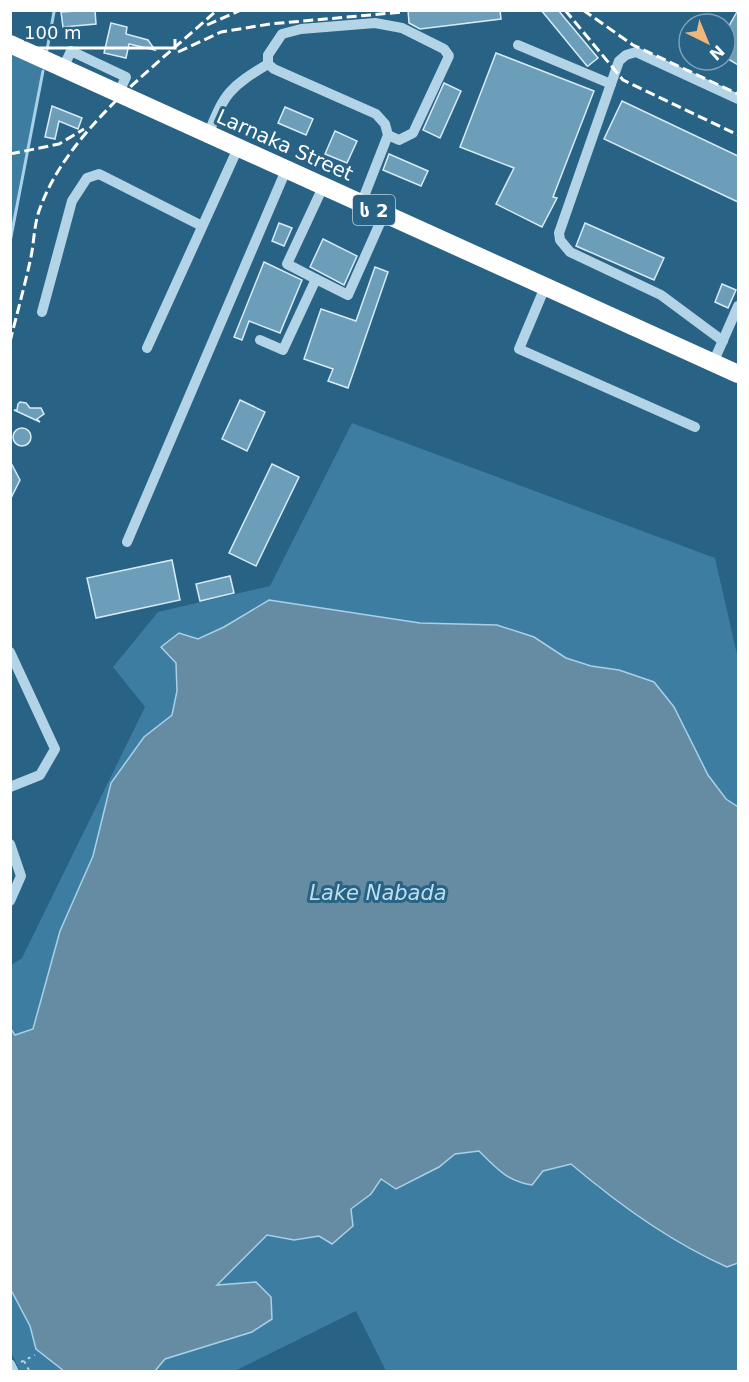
<svg xmlns="http://www.w3.org/2000/svg" width="749" height="1382" font-family="'DejaVu Sans','Noto Sans Georgian',sans-serif">
<style>
.green{fill:#3d7da1}
.water{fill:#658ca3;stroke:#a7d1e8;stroke-width:1.5}
.lines{fill:none;stroke-linecap:round;stroke-linejoin:round}
.stream{stroke:#a7d1e8;stroke-width:3}
.building{fill:#6c9db9;stroke:#d6ebf6;stroke-width:1.5}
.path{stroke:#b3d4e7;stroke-width:2;stroke-dasharray:3 4.5;stroke-linecap:butt}
.minor{stroke:#b3d4e7;stroke-width:10}
.highway{stroke:#fff;stroke-width:18}
.rail{stroke:#fff;stroke-width:3;stroke-dasharray:10 4.5;stroke-linecap:butt}
.labels{text-anchor:middle;dominant-baseline:central;stroke-width:6;stroke-linejoin:round;paint-order:stroke}
.shield{fill:#286285;stroke:#bed0da;stroke-width:1.5}
.shield-label{font-size:18px;font-weight:bold;fill:#fff}
.street-label{font-size:20px;fill:#fff;stroke:#286285}
.water-label{font-size:21px;font-style:italic;fill:#bedeef;stroke:#286285}
</style>
<rect width="100%" height="100%" fill="#286285"/>
<g class="green">
<path d="M11,49L41,64L42,76L11,242Z"/>
<path d="M352,423L715,558L738,659V807L726,799L708,775L674,707L619,670L591,666L566,658L534,637L497,625L420,623L268,600L224,627L198,639L176,663L177,691L172,715L144,737L111,783L93,856L60,931L33,1029L15,1035L11,1029L10,966L22,958L145,707L113,667L158,612L270,586Z"/>
<path d="M479,1151C496,1169 507,1181 532,1185L543,1171L571,1164L601,1190L727,1267L738,1263V1371H386L356,1311L235,1371L155,1372L165,1359L256,1282L216,1286L267,1235L294,1240L319,1236L371,1194L381,1179L397,1189L439,1167L455,1154Z"/>
<path d="M10,1290L30,1326L36,1349L64,1371H20L11,1352Z"/>
</g>
<path class="water" d="M269,600L420,623L497,625L534,637L566,658L591,666L619,670L654,682L674,707L708,775L726,799L738,807V1263L727,1267C671,1242 618,1204 571,1164L543,1171L532,1185C507,1181 497,1169 479,1151L455,1154L439,1167L396,1189L381,1179L371,1194L351,1209L353,1226L332,1244L319,1236L294,1240L267,1235L217,1285L256,1282L271,1297L272,1319L252,1332L165,1359L155,1371H64L36,1349L30,1326L11,1290V1029L15,1035L33,1029L60,931L93,856L111,783L144,737L172,715L177,691L176,663L161,647L179,633L198,639L224,627Z"/>
<g class="lines">
<g class="stream">
<path d="M47,50L54,12"/>
<path d="M10,242L43,71"/>
</g>
</g>
<g class="building">
<path d="M95,10L96,24L63,27L61,12Z"/>
<path d="M408,10H500L501,19L420,29L409,23Z"/>
<path d="M541,10H558L598,58L588,66H587Z"/>
<path d="M738,10V65L725,57V33Z"/>
<path d="M111,23L127,27L126,34L148,40L155,50L129,44L126,58L104,53Z"/>
<path d="M496,53L594,91L553,197L557,198L542,227L496,204L514,168L460,147Z"/>
<path d="M444,83L461,91L440,138L423,130Z"/>
<path d="M622,101L738,156V202L604,139Z"/>
<path d="M52,106L82,118L78,129L59,121L55,139L45,137Z"/>
<path d="M285,107L313,119L306,135L278,123Z"/>
<path d="M335,131L357,141L347,163L325,154Z"/>
<path d="M389,154L428,171L421,186L383,170Z"/>
<path d="M279,223L292,228L284,246L272,241Z"/>
<path d="M585,223L664,258L654,280L576,246Z"/>
<path d="M323,239L357,256L344,285L310,267Z"/>
<path d="M264,262L302,280L280,333L249,321L242,340L234,337Z"/>
<path d="M375,267L388,272L348,388L328,381L333,369L304,359L321,309L356,321Z"/>
<path d="M722,284L736,290L728,308L715,302Z"/>
<path d="M240,400L265,412L247,451L222,439Z"/>
<path d="M20,402L26,403L30,408H41L44,414L37,419L40,422L14,410H17L18,404Z"/>
<circle cx="22" cy="437" r="9"/>
<path d="M10,461L20,480L10,500Z"/>
<path d="M272,464L299,477L256,566L229,553Z"/>
<path d="M172,560L180,600L96,618L87,578Z"/>
<path d="M230,576L234,593L200,601L196,584Z"/>
</g>
<g class="lines">
<g class="path">
<path d="M24,1361L30,1372"/>
<path d="M21,1362L35,1355"/>
</g>
<g class="minor">
<path d="M518,45L611,84"/>
<path d="M63,68L71,51L126,77L118,94"/>
<path d="M208,135C224,93 230,87 268,64"/>
<path d="M361,204L388,135L385,124L376,114L274,69L268,64V55L282,34L301,29L375,23L402,28L444,49L449,56L413,133L399,140L388,135"/>
<path d="M316,279L287,264L323,187"/>
<path d="M545,287L519,349L695,427"/>
<path d="M42,312L72,201L87,178L99,174L202,226"/>
<path d="M260,340L283,350L316,279L348,295L384,214"/>
<path d="M723,341L661,295L570,252L560,240L559,233L619,61L626,55L636,52L738,99"/>
<path d="M147,348L238,148"/>
<path d="M713,363L738,306"/>
<path d="M127,542L286,170"/>
<path d="M10,652L55,749L40,775L10,787"/>
<path d="M10,844L21,876L10,901"/>
<path d="M10,1364L14,1372"/>
</g>
<path class="highway" d="M10,44L738,374"/>
<g class="rail">
<path d="M565,10L623,80L738,135"/>
<path d="M583,10L633,45L738,94"/>
<path d="M207,25L241,10"/>
<path d="M178,52L221,32L270,24L403,12"/>
<path d="M10,154L59,144L84,129"/>
<path d="M10,342C17,313 25,285 31,257C34,242 34,226 39,211C67,130 155,67 217,10"/>
</g>
</g>
<g class="labels">
<rect class="shield" x="353" y="195" width="42" height="30" rx="4.5"/>
<g class="shield-label">
<text x="374" y="210">ს 2</text>
</g>
<g class="street-label">
<text transform="translate(285 145) rotate(24)">Larnaka Street</text>
</g>
<g class="water-label">
<text x="378" y="893">Lake Nabada</text>
</g>
</g>
<rect width="749" height="1382" fill="none" stroke="#ffffff" stroke-width="24"/>
<g transform="translate(707 42) rotate(137)"><circle r="28" fill="#286285" stroke="#7ea1b6" stroke-width="1.5"/>
<path d="M0-4.5L10 22L0 15L-10 22Z" fill="#efb779"/>
<text y="-9" font-size="16" font-weight="bold" text-anchor="middle" fill="#ffffff">N</text>
</g>
<path d="M15 39v9h160v-9" fill="none" stroke="#ffffff" stroke-width="3"/>
<text x="24" y="39" font-size="18" fill="#ffffff" stroke="#286285" stroke-width="4.5" paint-order="stroke">100 m</text>
</svg>
